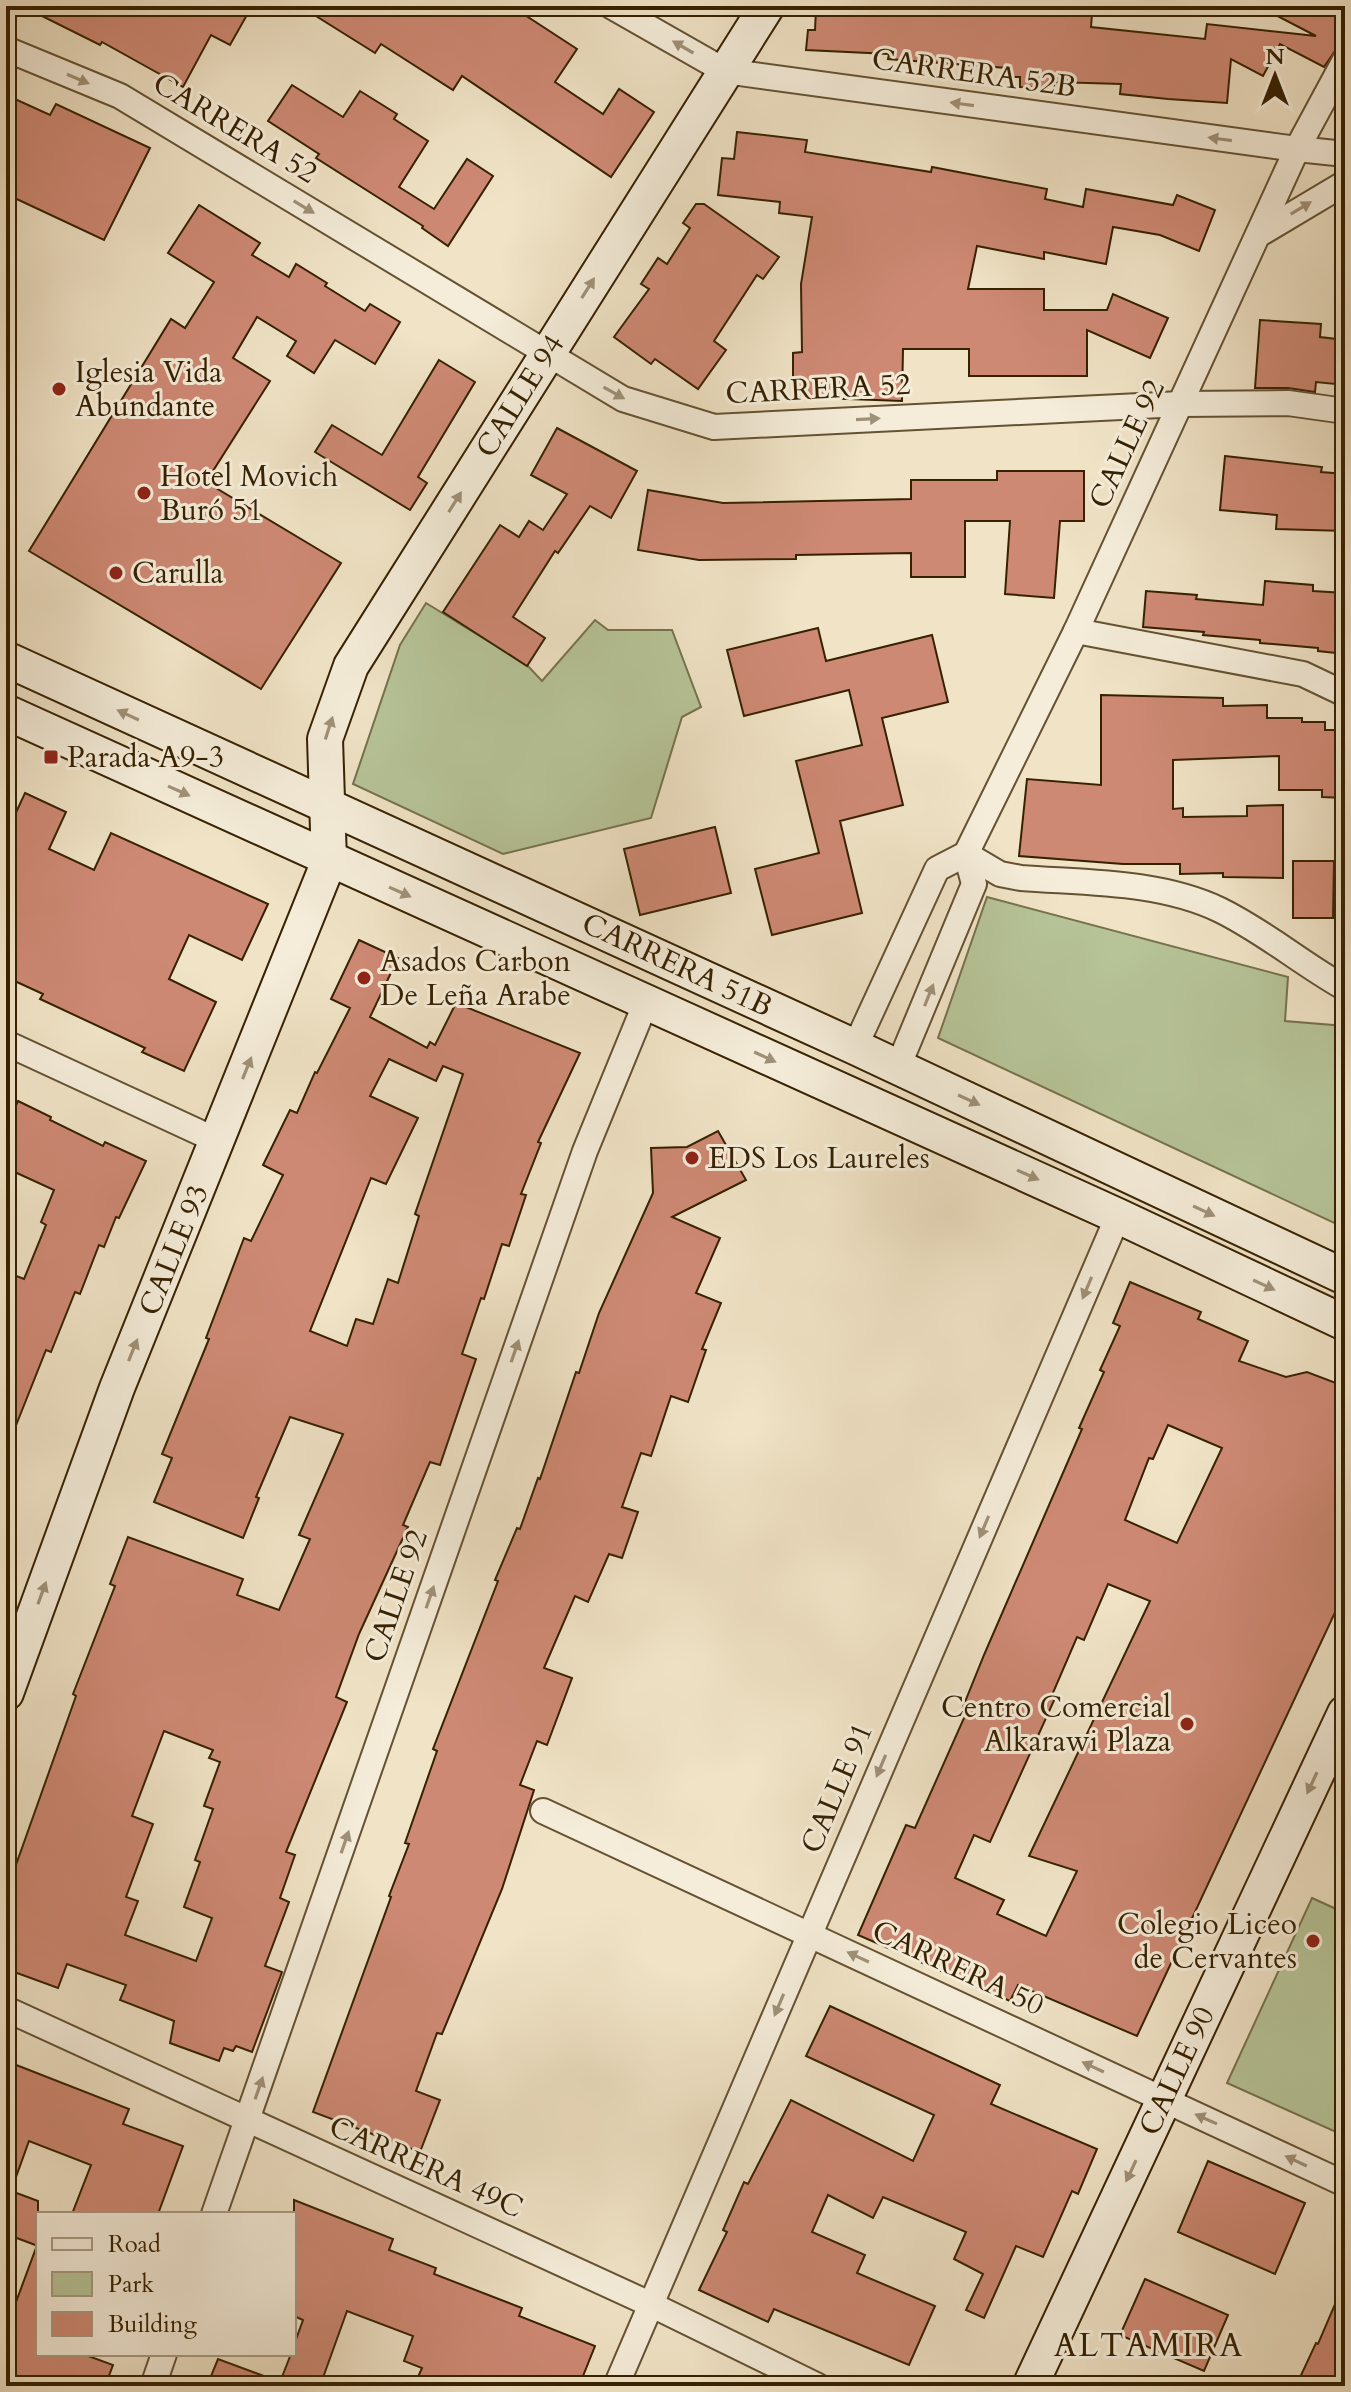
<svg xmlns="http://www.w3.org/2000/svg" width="1351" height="2392" font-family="Cardo,serif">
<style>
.green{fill:#b6c498;stroke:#76724c;stroke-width:2}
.building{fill:#ce8974;stroke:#362100;stroke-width:2;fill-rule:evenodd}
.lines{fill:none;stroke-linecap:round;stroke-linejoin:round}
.street-casing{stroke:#645232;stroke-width:28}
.secondary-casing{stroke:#362100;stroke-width:38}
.street{stroke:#f5edda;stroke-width:24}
.secondary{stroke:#f5edda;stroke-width:34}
.oneway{fill:#9f9178}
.poi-dot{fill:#8f2418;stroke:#f5edda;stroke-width:3}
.labels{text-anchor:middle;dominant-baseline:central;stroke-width:6;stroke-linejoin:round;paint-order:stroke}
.street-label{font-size:30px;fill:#362100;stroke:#f5edda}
.poi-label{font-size:30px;fill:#362100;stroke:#f5edda;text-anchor:start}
.neighbourhood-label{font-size:32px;letter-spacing:2px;fill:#362100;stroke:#f5edda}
</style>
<rect width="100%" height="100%" fill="#f0e3c6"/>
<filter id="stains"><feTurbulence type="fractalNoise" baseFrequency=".0025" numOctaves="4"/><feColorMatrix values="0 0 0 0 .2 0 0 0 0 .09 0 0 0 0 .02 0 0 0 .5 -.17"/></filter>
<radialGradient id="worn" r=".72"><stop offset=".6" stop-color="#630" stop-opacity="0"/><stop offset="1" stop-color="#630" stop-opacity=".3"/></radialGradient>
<g class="green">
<path d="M426,603L527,665L542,681L595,620L608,630H672L701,707L682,717L651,818L503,854L353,784L400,645Z"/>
<path d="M987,897L1288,977L1285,1021L1345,1026V1228L938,1038Z"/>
<path d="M1312,1898L1345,1913V2136L1227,2083Z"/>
</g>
<g class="building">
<path d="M22,6H252L230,45L211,35L183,87L102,42L100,45Z"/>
<path d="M300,6H511L577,49L555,82L603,114L619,89L654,112L611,177L462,76L453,90L381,44L375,53Z"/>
<path d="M823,6H999L998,14H1092L1091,27L1205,39L1207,24L1316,36L1258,6H1345V45L1337,48L1324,67L1280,44L1263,76L1231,59L1227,103L1168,99L1120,94L1121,84L1054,82V88L1020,87V77H1007V68L888,59L889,54L806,50L808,30H815L816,9Z"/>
<path d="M292,85L343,117L360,91L397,114L394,119L428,141L399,187L434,209L467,159L493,176L448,246L422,228L423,226L316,158L319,154L268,121Z"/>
<path d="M6,95L50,115L56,104L150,148L104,240L6,194Z"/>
<path d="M737,132L807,140L805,152L931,172L932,167L1047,189L1045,199L1083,207L1086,189L1173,205L1177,195L1215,210L1199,251L1160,235L1113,227L1106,264L1044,252V259L977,246L968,289H1044V310H1107L1113,294L1168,318L1150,358L1087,330V376H969V349H903L902,401L793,397V353L802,352L801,284L812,217L779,213L780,202L718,195L722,158L734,159Z"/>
<path d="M696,204H704L779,257L763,279L757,275L714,341L726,350L698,389L655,359L651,364L614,337L649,289L641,284L658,258L667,264L690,228L683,223Z"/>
<path d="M199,205L260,243L252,255L289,277L296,264L327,283L325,286L365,311L370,304L400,322L375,364L335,340L314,373L287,356L296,341L257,317L233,358L270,381L206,482L341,563L261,689L29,551L171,319L185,328L214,282L168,253Z"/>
<path d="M1260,320L1321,324L1320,337L1345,340V385L1316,382L1315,392L1288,388H1255Z"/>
<path d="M439,360L475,382L418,477L427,483L410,510L315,452L332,425L382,455Z"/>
<path d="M557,428L637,471L611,518L590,506L558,553L555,551L513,617L545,638L527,666L443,612L500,525L519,537L529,521L543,530L567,494L531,475Z"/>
<path d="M1225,456L1322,467L1321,472L1345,474V531L1276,529L1277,515L1220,510Z"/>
<path d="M997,471H1084V521H1060L1054,598L1005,594L1010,521H965V577H911V553L796,555V559L699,560L638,550L648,490L723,503L911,499V480H997Z"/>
<path d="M1265,581L1313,585V591L1345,593V654L1318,651V648L1260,643V640L1203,635L1204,632L1143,627L1146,591L1197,595L1196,599L1263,605Z"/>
<path d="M818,628L826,661L932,635L948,702L882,718L903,805L840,821L862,913L772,935L755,869L819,853L796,761L862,745L849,690L744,716L727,650Z"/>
<path d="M1101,695L1223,698V706L1267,705V718H1302V722H1325V730H1336V762L1345,763V798L1322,797V790H1279V756L1173,760V809L1183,808V817L1247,816V806L1283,805V878L1223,877V873L1180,874V864H1123L1019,856L1027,779L1101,785Z"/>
<path d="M25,793L66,812L49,849L94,870L111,833L268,904L242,960L189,935L169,979L216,1002L184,1071L142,1052L145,1048L40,999L43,994L6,977V834Z"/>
<path d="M715,827L731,893L640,915L624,849Z"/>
<path d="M1293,861H1334L1333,918H1293Z"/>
<path d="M359,940L398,958L370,1017L427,1048L430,1042L435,1045L456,1003L580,1053L538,1142L541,1143L521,1194L526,1195L509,1246L502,1244L484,1299L481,1298L462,1354L476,1359L440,1465L430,1462L403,1525L408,1527L359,1634L336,1697L347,1702L286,1852L295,1855L280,1898L289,1902L265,1966L282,1972L252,2052L236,2046L233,2051L224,2048L219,2061L170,2043L174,2021L120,2000L126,1985L67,1964L58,1988L6,1969V1893L76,1696L73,1694L115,1586L110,1584L128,1537L243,1579L237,1595L279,1610L310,1539L299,1535L343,1434L290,1417L256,1497L259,1498L243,1538L154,1502L172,1458L162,1454L209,1339L206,1338L244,1238L251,1241L283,1175L263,1165L290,1110L297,1113L315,1072L317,1073L350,1008L331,999ZM389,1059L436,1081L443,1066L463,1074L415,1214L419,1216L398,1283L388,1279L373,1324L356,1319L347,1346L310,1331L371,1178L386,1184L418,1118L370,1096ZM164,1731L213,1750L209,1758L220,1762L204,1806L213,1809L195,1860L200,1862L184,1907L212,1918L196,1961L125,1935L138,1901L126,1897L153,1824L132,1816Z"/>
<path d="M18,1101L51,1117L50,1120L103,1146L105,1142L146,1161L119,1218L116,1217L104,1247L99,1245L80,1294L75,1292L51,1352L46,1350L7,1448L6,1272L24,1279L46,1225L41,1222L54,1190L6,1168V1126Z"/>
<path d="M718,1131L746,1180L672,1217L720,1238L696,1293L721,1303L702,1349L706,1350L688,1402L671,1396L651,1456L641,1453L622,1507L638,1512L622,1558L609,1554L588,1602L575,1596L544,1668L572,1678L547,1745L537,1741L520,1785L534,1790L502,1889L442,2034L437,2033L416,2091L440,2100L420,2152L313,2112L391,1897L389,1896L409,1844L405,1843L437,1751L433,1749L498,1581L495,1580L517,1528L520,1529L538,1478L540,1479L576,1372L579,1373L599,1313L653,1193L651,1148L687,1147Z"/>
<path d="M1130,1282L1201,1312L1198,1319L1248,1341L1239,1361L1286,1377L1307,1372L1336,1383L1345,1395V1591L1137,2036L1018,1985L1010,2001L858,1935L906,1825L915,1828L968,1709L963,1707L984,1655L1082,1429L1079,1428L1104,1372L1100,1370L1120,1326L1113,1323ZM1168,1425L1222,1448L1177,1543L1125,1520L1149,1458L1153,1459ZM1108,1584L1150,1601L1029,1856L1077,1871L1046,1936L997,1914L1004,1900L955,1878L974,1835L990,1842L1056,1696L1052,1695L1077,1637L1084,1640Z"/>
<path d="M830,2006L1000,2085L991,2104L1097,2149L1078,2194L1072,2191L1043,2257L1016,2246L984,2318L966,2310L983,2274L954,2259L966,2232L883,2197L873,2218L828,2195L812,2232L865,2255L857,2273L935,2306L909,2365L774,2309L768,2322L699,2290L727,2232L723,2230L744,2182L748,2184L791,2100L913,2161L934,2115L806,2056Z"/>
<path d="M6,2061L129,2109L123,2124L183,2146L158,2214H72L91,2165L29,2141L11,2191L38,2201V2246L6,2234Z"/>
<path d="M1208,2161L1305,2203L1275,2274L1178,2232Z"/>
<path d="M294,2200L393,2239L389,2250L436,2268L434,2274L522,2308L519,2316L595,2346L579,2386H414L422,2368L404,2361L413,2336L347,2311L320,2386H207L218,2359L280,2382L291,2354H294V2345L303,2320L294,2316Z"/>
<path d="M36,2248L38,2249V2354H83L113,2365L105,2386H39L6,2373V2329Z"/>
<path d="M1145,2279L1228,2315L1204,2371L1120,2335Z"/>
<path d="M1345,2281V2386H1296L1316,2343L1318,2344Z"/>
</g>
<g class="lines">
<defs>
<g id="street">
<path d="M611,6L725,71L1297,149L1345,154"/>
<path d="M6,49L120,96L623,399L714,427L1181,404L1288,403L1345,411"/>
<path d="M1258,235L1345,183"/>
<path d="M1076,631L1303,674L1345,694"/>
<path d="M966,854L1000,874L1021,878C1087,883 1159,881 1220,910C1265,932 1302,964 1345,988"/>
<path d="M6,1043L218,1141"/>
<path d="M855,1047L937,869L966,854L1076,631L1297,149L1345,60"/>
<path d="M898,1067L974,884L966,854"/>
<path d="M543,1811L1345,2184"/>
<path d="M6,2009L652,2305L818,2386"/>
<path d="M214,2214L585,1151L646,1002"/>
<path d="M153,2386L164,2354"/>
<path d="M616,2386L1118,1216"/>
</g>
<g id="secondary">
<path d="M6,659L855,1047L1345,1277"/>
<path d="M6,712L1118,1216L1345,1323"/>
<path d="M6,1693L117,1388L329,861L325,739L351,666L767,6"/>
<path d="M1030,2386L1345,1713"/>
</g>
</defs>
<use href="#street" class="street-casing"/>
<use href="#secondary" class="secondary-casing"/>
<use href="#street" class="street"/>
<use href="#secondary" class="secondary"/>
</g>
<defs><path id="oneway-solid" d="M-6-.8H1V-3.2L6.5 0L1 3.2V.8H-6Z" transform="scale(2)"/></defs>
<g class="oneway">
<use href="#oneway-solid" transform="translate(683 47) rotate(-150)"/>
<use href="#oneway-solid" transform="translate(78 79) rotate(23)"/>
<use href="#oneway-solid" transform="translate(962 104) rotate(-172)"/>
<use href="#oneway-solid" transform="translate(1220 139) rotate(-172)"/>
<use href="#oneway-solid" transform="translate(304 207) rotate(31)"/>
<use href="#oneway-solid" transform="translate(1301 208) rotate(-31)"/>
<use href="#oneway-solid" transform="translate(588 288) rotate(-58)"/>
<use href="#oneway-solid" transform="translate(614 393) rotate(29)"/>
<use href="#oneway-solid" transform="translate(868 419) rotate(-3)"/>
<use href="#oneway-solid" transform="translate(455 502) rotate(-58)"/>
<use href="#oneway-solid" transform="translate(128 715) rotate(-155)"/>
<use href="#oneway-solid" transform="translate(329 728) rotate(-72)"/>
<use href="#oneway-solid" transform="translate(179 791) rotate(24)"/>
<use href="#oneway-solid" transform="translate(400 892) rotate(24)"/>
<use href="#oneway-solid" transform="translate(929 995) rotate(-68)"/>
<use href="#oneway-solid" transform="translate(765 1057) rotate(25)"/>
<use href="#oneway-solid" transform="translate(247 1068) rotate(-68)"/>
<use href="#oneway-solid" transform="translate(969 1100) rotate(25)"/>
<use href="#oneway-solid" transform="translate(1028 1175) rotate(24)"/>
<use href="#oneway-solid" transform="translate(1204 1211) rotate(25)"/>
<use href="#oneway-solid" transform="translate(1264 1285) rotate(25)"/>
<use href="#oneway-solid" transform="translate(1087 1288) rotate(113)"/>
<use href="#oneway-solid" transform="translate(133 1350) rotate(-68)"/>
<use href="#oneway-solid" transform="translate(515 1351) rotate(-71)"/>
<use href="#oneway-solid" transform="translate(984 1527) rotate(113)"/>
<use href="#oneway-solid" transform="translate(42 1593) rotate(-70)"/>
<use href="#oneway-solid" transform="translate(430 1597) rotate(-71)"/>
<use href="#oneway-solid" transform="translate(881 1766) rotate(113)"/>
<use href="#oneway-solid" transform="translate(1312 1783) rotate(115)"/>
<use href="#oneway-solid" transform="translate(345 1842) rotate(-71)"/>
<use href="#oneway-solid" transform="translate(858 1957) rotate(-155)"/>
<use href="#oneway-solid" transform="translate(779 2005) rotate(113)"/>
<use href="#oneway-solid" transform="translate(1093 2067) rotate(-155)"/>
<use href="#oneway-solid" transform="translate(259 2088) rotate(-71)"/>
<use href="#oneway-solid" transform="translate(1206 2119) rotate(-156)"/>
<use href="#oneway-solid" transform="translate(1296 2161) rotate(-155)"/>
<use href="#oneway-solid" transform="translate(1131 2171) rotate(115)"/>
</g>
<g class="poi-dot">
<circle cx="59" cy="389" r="8"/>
<circle cx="144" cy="493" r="8"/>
<circle cx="116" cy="573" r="8"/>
<rect x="43" y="749" width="16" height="16" rx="4"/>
<circle cx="364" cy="978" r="8"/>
<circle cx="692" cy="1158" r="8"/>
<circle cx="1187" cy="1724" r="8"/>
<circle cx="1313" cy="1941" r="8"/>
</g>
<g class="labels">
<g class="street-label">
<text transform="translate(974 73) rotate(8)">CARRERA 52B</text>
<text transform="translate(235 128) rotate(31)">CARRERA 52</text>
<text transform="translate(818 389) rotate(-3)">CARRERA 52</text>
<text transform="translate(520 396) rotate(-58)">CALLE 94</text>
<text transform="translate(1127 444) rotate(-65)">CALLE 92</text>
<text transform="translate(677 965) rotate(25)">CARRERA 51B</text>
<text transform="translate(174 1250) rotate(-68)">CALLE 93</text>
<text transform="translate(396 1596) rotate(-71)">CALLE 92</text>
<text transform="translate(837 1788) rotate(-67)">CALLE 91</text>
<text transform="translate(958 1968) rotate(25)">CARRERA 50</text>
<text transform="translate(1177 2071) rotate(-65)">CALLE 90</text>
<text transform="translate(426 2167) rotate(24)">CARRERA 49C</text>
</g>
<g class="poi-label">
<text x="75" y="372">Iglesia Vida<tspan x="75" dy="34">Abundante</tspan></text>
<text x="160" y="476">Hotel Movich<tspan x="160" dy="34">Buró 51</tspan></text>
<text x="132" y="573">Carulla</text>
<text x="67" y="757">Parada A9-3</text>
<text x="380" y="961">Asados Carbon<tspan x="380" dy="34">De Leña Arabe</tspan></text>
<text x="708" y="1158">EDS Los Laureles</text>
<text x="1171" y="1707" text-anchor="end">Centro Comercial<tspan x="1171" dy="34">Alkarawi Plaza</tspan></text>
<text x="1297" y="1924" text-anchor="end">Colegio Liceo<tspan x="1297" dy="34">de Cervantes</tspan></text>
</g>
<g class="neighbourhood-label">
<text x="1149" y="2346">ALTAMIRA</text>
</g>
</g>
<rect width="1351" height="2392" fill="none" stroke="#f0e3c6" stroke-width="32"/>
<rect x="8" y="8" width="1335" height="2376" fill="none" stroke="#362100" stroke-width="4"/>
<rect x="16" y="16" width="1319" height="2360" fill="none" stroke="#362100" stroke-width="2"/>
<rect x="36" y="2212" width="260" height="144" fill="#f5edda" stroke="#a99b83" stroke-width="2"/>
<rect x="52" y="2238" width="40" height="12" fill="#f5edda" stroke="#a99b83" stroke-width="2"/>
<text x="108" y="2252" font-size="24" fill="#362100">Road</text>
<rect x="52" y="2272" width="40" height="24" fill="#b6c498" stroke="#a99b83" stroke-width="2"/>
<text x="108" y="2292" font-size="24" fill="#362100">Park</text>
<rect x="52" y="2312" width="40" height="24" fill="#ce8974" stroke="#a99b83" stroke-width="2"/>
<text x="108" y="2332" font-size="24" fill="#362100">Building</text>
<g transform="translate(1275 76)" stroke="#f5edda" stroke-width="6" paint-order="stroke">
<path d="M0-6L14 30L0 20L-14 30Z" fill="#362100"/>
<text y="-12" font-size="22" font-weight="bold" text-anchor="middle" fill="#362100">N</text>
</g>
<rect width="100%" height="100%" filter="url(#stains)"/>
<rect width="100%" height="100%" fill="url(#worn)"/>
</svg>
